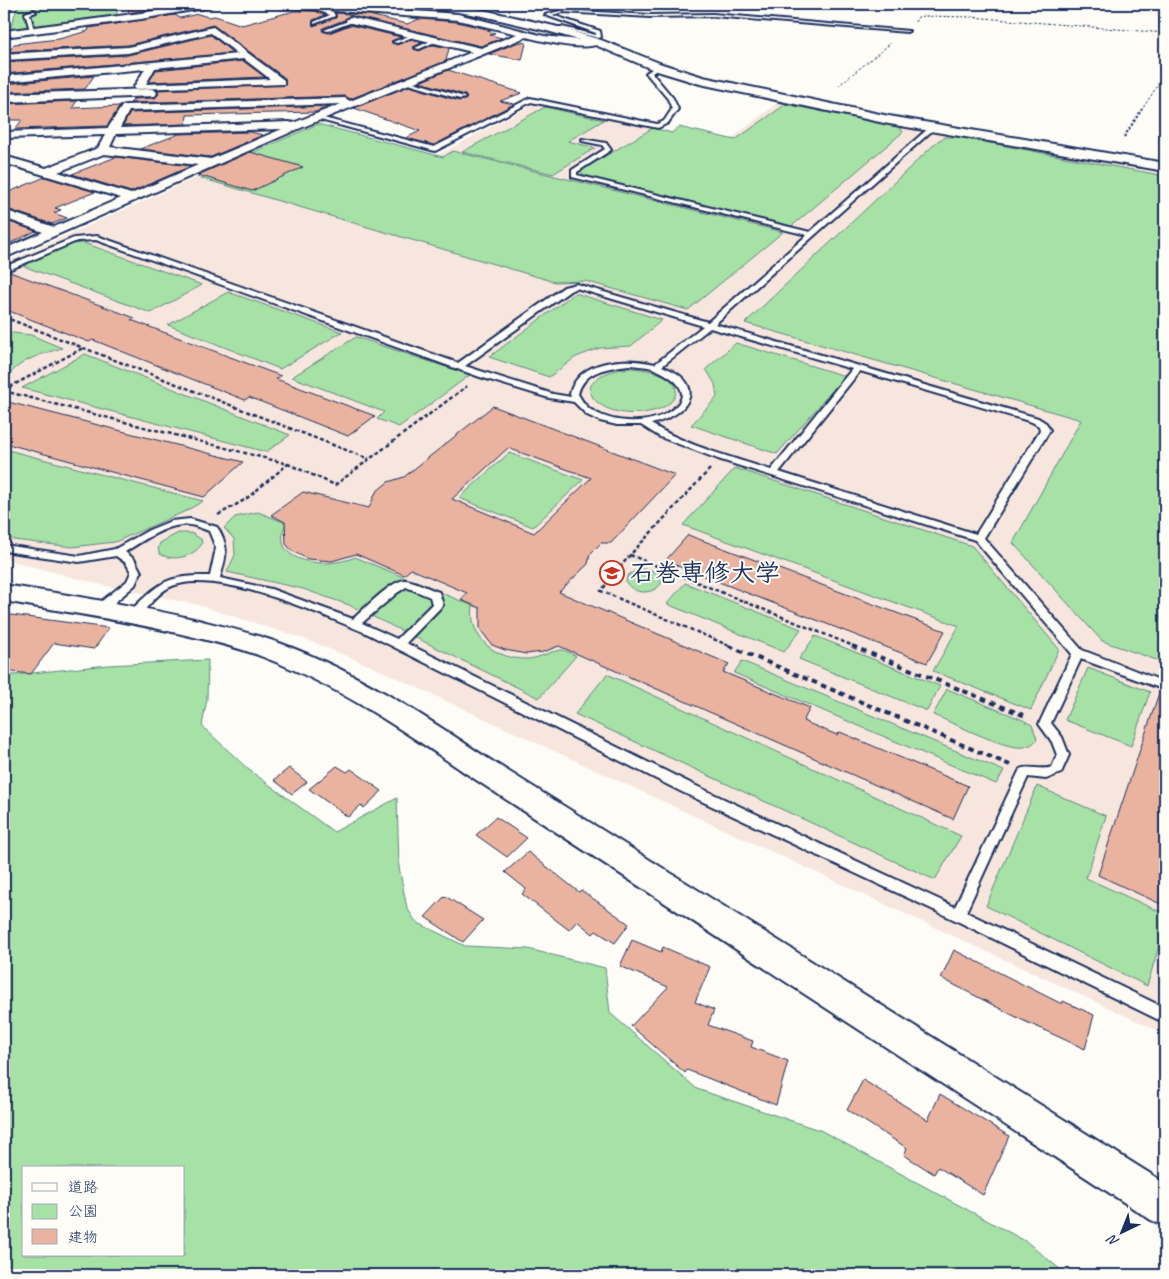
<svg xmlns="http://www.w3.org/2000/svg" width="1169" height="1279" font-family="Caveat,'Klee One',sans-serif">
<style>
.built{fill:#f7e6dd}
.green{fill:#a6e1a6;stroke:#608882;fill-rule:evenodd}
.building{fill:#eab3a0;stroke:#1b2f5e;fill-rule:evenodd}
.lines{fill:none;stroke-linecap:round;stroke-linejoin:round}
.service-casing{stroke:#1b2f5e;stroke-width:4}
.minor-casing{stroke:#1b2f5e;stroke-width:4}
.tertiary-casing{stroke:#1b2f5e;stroke-width:4}
.path-far3{stroke:#1b2f5e;stroke-width:1;stroke-dasharray:2.5 2;stroke-linecap:butt}
.path-far2{stroke:#1b2f5e;stroke-width:2;stroke-dasharray:2.5 2;stroke-linecap:butt}
.path-far1{stroke:#1b2f5e;stroke-width:2.5;stroke-dasharray:4 2.5;stroke-linecap:butt}
.path{stroke:#1b2f5e;stroke-width:4;stroke-dasharray:5.5 4.5;stroke-linecap:butt}
.service{fill:#fdfcf7;fill-rule:evenodd}
.minor{fill:#fdfcf7;fill-rule:evenodd}
.tertiary{fill:#fdfcf7;fill-rule:evenodd}
.labels{text-anchor:middle;dominant-baseline:central;stroke-width:4;stroke-linejoin:round;paint-order:stroke}
.poi-label{font-size:25px;font-weight:bold;fill:#1b2f5e;stroke:#fdfcf7;text-anchor:start}
</style>
<rect width="100%" height="100%" fill="#fdfcf7"/>
<filter id="ink" filterUnits="userSpaceOnUse"><feTurbulence type="fractalNoise" baseFrequency=".02" numOctaves="2"/><feDisplacementMap in="SourceGraphic" scale="10" xChannelSelector="R" yChannelSelector="G"/><feConvolveMatrix kernelMatrix="1 2 1 2 8 2 1 2 1" color-interpolation-filters="sRGB"/></filter>
<g filter="url(#ink)">
<path class="built" d="M780,101L904,127L1165,174V1034L371,666L305,639L198,605L102,585L4,559V263L317,124L438,155L534,104L670,132L676,127L731,139Z"/>
<g class="green">
<path d="M22,4H119L116,17L10,29L17,8Z"/>
<path d="M786,104L893,125L901,129L903,132L792,226L585,176L580,171L653,128L672,133L679,127L735,140Z"/>
<path d="M545,107L604,120L568,141L595,148L553,174L462,152Z"/>
<path d="M318,124L443,157L453,151L783,232L688,310L585,281L555,282L197,177Z"/>
<path d="M946,137H958L1165,176V663L1102,641L1013,543L1081,420L745,323L939,140Z"/>
<path d="M84,243L202,285L151,313L23,266L71,244Z"/>
<path d="M228,292L342,332L280,369L168,325Z"/>
<path d="M575,293L662,320L631,346L600,348L576,357L549,377L489,357Z"/>
<path d="M4,332L31,335L62,348C39,355 17,360 4,382Z"/>
<path d="M356,337L470,375L399,427L377,419L384,412L292,377Z"/>
<path d="M736,343L845,376L777,454L691,425L717,397L715,384L706,369Z"/>
<path d="M85,354L290,435L266,452L22,388Z"/>
<path d="M629,368C642,368 683,374 675,396C672,404 661,409 653,411C599,425 556,377 629,368Z"/>
<path d="M4,449L203,501L186,511L115,542L72,547L14,540L4,536Z"/>
<path d="M509,453L583,480L533,527L459,498Z"/>
<path d="M735,468L972,546L1059,649L1031,710L933,671L959,626L683,525Z"/>
<path d="M258,512L286,523C267,565 329,569 355,557L473,606C468,639 497,660 528,659C540,658 550,651 562,650C566,650 572,654 576,656L539,698L349,605L303,589L227,572L235,555L234,539L224,528L235,517Z"/>
<path d="M178,533H191L201,539L202,544C193,557 174,562 160,554L158,549L160,543Z"/>
<path d="M638,569C649,569 663,570 661,584C652,595 634,595 626,582L627,576Z"/>
<path d="M685,583L801,629L784,652L667,604Z"/>
<path d="M815,636L940,686L927,711L799,659Z"/>
<path d="M208,660L207,699L202,726L249,770L334,832L397,798L399,867L407,908L416,922L465,946L528,949L605,968L610,1013L697,1089L822,1131L1027,1242L1067,1275H4V676L108,665ZM24,1168H184V1255H24Z"/>
<path d="M742,661L1004,771L996,784L734,673Z"/>
<path d="M1088,668L1150,692L1131,746L1065,720Z"/>
<path d="M607,674L961,836L935,880L575,714Z"/>
<path d="M947,689L1023,720L1032,725L1037,739C1032,746 1025,748 1017,747C996,745 954,723 933,715Z"/>
<path d="M1037,786L1106,816L1086,878L1165,914V926L1147,986L986,906Z"/>
</g>
<g class="building">
<path d="M153,4L152,9L128,13L129,6Z"/>
<path d="M294,11H315L325,15L313,20V26L336,18V13L349,14L369,15L407,24L419,19L457,22L491,30L487,31L495,33L490,35L502,38L481,46L349,16L344,20L323,28L322,31L329,33L350,25L401,37L391,41L397,45L412,39L423,42L413,47L419,51L433,45L449,48L446,61L350,99L345,96L130,103L134,99L155,98L159,94L157,90L285,85V78L213,25L128,45L4,52V49H11L14,44L59,39L88,31L89,28L175,15L180,18L198,14L208,17L215,16L242,25Z"/>
<path d="M211,35L233,53L4,74V62L128,55Z"/>
<path d="M519,42L526,43L522,60L489,54Z"/>
<path d="M243,61L265,77L149,82L156,70Z"/>
<path d="M448,70L522,93L500,101L514,104L434,145L406,138L420,131L354,108L409,86L459,101L465,100L467,98L465,95L420,82Z"/>
<path d="M94,76L85,89L4,92V84Z"/>
<path d="M77,101L72,108L120,106L107,126L15,129L22,120H4V104Z"/>
<path d="M328,106L316,112L187,115L186,124L123,126L130,113Z"/>
<path d="M250,132L263,135L211,157L140,149L179,134Z"/>
<path d="M250,152L303,167L252,191L198,175Z"/>
<path d="M116,157L191,166L131,192L72,174Z"/>
<path d="M45,177L95,192L55,208L61,210L54,213L67,218L52,224L4,208V194Z"/>
<path d="M4,220L36,231L4,246Z"/>
<path d="M10,272L135,318L131,320L281,376L276,379L375,416L348,436L249,397L245,400L93,340L89,342L4,309V274Z"/>
<path d="M4,401L59,415L243,462L204,497L4,443Z"/>
<path d="M493,406L675,475L611,543H601L590,554L588,564L559,592L729,664L723,672L810,708L803,721L837,735L840,732L968,786L953,819L559,646L543,652L526,654L505,650L492,645L480,629V608L461,600L467,593L411,569L404,575L356,554L332,561L308,559L292,551L286,544L285,522L271,515L303,492L369,508L376,492L388,482L404,477ZM508,448L591,478L534,533L452,499Z"/>
<path d="M688,535L945,631L927,663L665,561Z"/>
<path d="M4,614L109,628L94,649L54,643L31,674L4,671Z"/>
<path d="M1160,690L1165,692V906L1098,875Z"/>
<path d="M337,766L347,772L351,769L382,791L364,808L361,805L348,817L309,789Z"/>
<path d="M289,768L307,782L292,794L274,780Z"/>
<path d="M496,817L527,838L507,857L476,835Z"/>
<path d="M528,852L579,892L581,890L629,924L615,943L596,931L593,934L577,921L569,930L522,894L526,889L505,872Z"/>
<path d="M445,896L483,920L463,942L425,917Z"/>
<path d="M632,940L661,952L663,947L710,967L695,1002L714,1010L708,1025L753,1041L751,1047L788,1061L776,1105L687,1070L685,1073L631,1026L668,987L620,966Z"/>
<path d="M954,950L1062,1004L1063,1001L1094,1015L1085,1049L1022,1020L941,978Z"/>
<path d="M863,1080L928,1120L940,1094L1009,1136L983,1195L938,1167L934,1174L904,1155L907,1148L847,1110Z"/>
</g>
<g class="lines">
<defs>
<g id="service">
<path d="M9,4H13L4,16V12Z"/>
<path d="M312,6L333,12L335,16L314,24V22L330,15L312,8Z"/>
<path d="M34,10L36,12L30,14L34,30L32,31L30,30L25,13Z"/>
<path d="M563,10L650,15L713,14L909,31L907,32L713,16L650,17L563,12L552,15L600,31L601,37L599,38L562,29H548L550,27H562L596,35V33L545,15Z"/>
<path d="M351,20L355,21L328,31L324,30Z"/>
<path d="M414,34L418,35L397,43L393,42Z"/>
<path d="M435,39L439,40L419,49L415,48Z"/>
<path d="M658,65L660,68L652,73L673,98L678,109L668,123L658,128L531,102L435,151L313,118L316,116L434,147L530,98L657,124L664,121L672,109L668,99L646,73Z"/>
<path d="M407,80L464,97L465,98L460,99L405,83Z"/>
<path d="M930,127L935,128L715,324L1038,418L1046,423L1050,430L984,538L1082,650L1165,682V690L1081,659L1051,723L1062,737L1069,755L1061,773L1046,779L1028,777L966,912L1165,1008V1023L953,919L682,792L366,633C323,615 212,565 168,588C157,594 147,608 138,617H130L129,614L130,611C161,582 165,575 210,576L216,548L209,531C203,529 197,526 190,525C167,523 143,541 125,552L134,559L141,572L135,585L106,610H98L97,607L98,604L127,581L131,572L126,563L116,556L79,562L4,551V545L79,556L115,549L149,530L171,521L190,519L217,527C230,547 226,556 220,578L271,589L353,619C363,610 393,579 406,580C416,581 429,589 439,592L443,605L406,643L692,784L955,907L1020,769C1030,765 1041,771 1052,767L1057,755L1052,742L1039,724L1072,654L975,540L718,459L660,437L641,425H617L600,421L587,415L574,402L549,398L480,377L96,240L77,241L4,272V267L74,238L97,236L458,363L564,287L576,284L708,322L807,235L572,177V170L605,149L602,145L582,141V139L606,143L611,150L577,172V175L810,232ZM576,288L703,326L655,364C626,357 578,359 570,394L571,397L553,394L465,366L570,291ZM710,328L852,369L771,470C731,457 687,446 651,424C690,415 709,384 662,366ZM629,365C637,366 645,366 652,368C666,373 693,388 677,405C658,426 615,425 593,411C586,407 582,401 578,394C584,370 608,368 629,365ZM860,371L1032,422L1039,426L1040,430L976,534L779,472ZM406,587L430,597L432,604L397,639L362,623L397,593Z"/>
</g>
<g id="minor">
<path d="M197,4H214L210,7L141,19L4,37V31L141,13Z"/>
<path d="M278,4H313L458,14L544,36L579,40L597,39L602,42C588,53 543,41 526,37L303,127L4,258V249L43,232L4,218V210L54,227L121,198L4,163V156L46,168L98,148L105,135L4,138V132L108,128L122,106L126,105L345,98L350,101L472,52L347,22L346,20L350,17L481,48L517,34L458,20L282,7ZM341,104L293,123L289,122L120,128L129,111ZM282,129L211,159L110,147L116,134ZM104,154L198,165L131,194L58,172Z"/>
<path d="M213,27L284,80V84L135,89L134,87L145,69L4,82V76L238,54L211,33L128,53L4,60V54L128,47ZM244,59L270,79L146,84L155,68Z"/>
</g>
<g id="tertiary">
<path d="M421,4H444L483,10L554,26L601,40L662,64L703,77L889,116L1165,163V171L889,124L700,84L654,70L593,44L547,31L483,16L426,7Z"/>
<path d="M151,89L155,90L157,93L155,96L4,102V94Z"/>
<path d="M4,585C69,595 134,605 198,620C226,627 255,634 282,644C355,671 420,713 484,756L1165,1183V1226L1151,1220L464,772C400,728 336,685 263,657C240,648 215,642 190,636C129,621 66,612 4,601Z"/>
</g>
</defs>
<use href="#service" class="service-casing"/>
<use href="#minor" class="minor-casing"/>
<use href="#tertiary" class="tertiary-casing"/>
<g class="path-far3">
<path d="M47,6L68,4"/>
<path d="M915,22L918,17L924,16L971,17L1165,33"/>
<path d="M838,86L891,43"/>
<path d="M1141,111L1165,74"/>
</g>
<path class="path-far2" d="M1124,137L1142,109"/>
<g class="path-far1">
<path d="M4,317L369,459"/>
<path d="M4,390L83,348"/>
<path d="M4,391L288,464L335,485L467,386"/>
<path d="M710,469L630,555L601,591L732,647"/>
<path d="M218,515L246,499L288,464"/>
<path d="M630,555L856,647"/>
</g>
<g class="path">
<path d="M729,646L1010,765"/>
<path d="M852,646L1028,717"/>
</g>
<use href="#service" class="service"/>
<use href="#minor" class="minor"/>
<use href="#tertiary" class="tertiary"/>
</g>
</g>
<defs>
<symbol id="university-ring" viewBox="-11 -11 22 22"><circle r="9.5" fill="#fdfcf7" stroke="#c8321e" stroke-width="1.5"/><path d="M0-5L7-2L0 1L-7-2ZM-4 1L0 2.5L4 1V4Q0 6-4 4Z" fill="#c8321e"/></symbol>
</defs>
<g fill-rule="evenodd">
<use href="#university-ring" x="598" y="559" width="28" height="28"/>
</g>
<g class="labels">
<g class="poi-label">
<text x="630" y="573">石巻専修大学</text>
</g>
</g>
<rect width="1169" height="1279" fill="none" stroke="#fdfcf7" stroke-width="20"/>
<rect x="10" y="10" width="1149" height="1259" fill="none" stroke="#1b2f5e" stroke-width="2" filter="url(#ink)"/>
<rect x="22" y="1166" width="162" height="90" fill="#fdfcf7" stroke="#a3aaba"/>
<rect x="32" y="1183" width="25" height="8" fill="#fdfcf7" stroke="#a3aaba"/>
<text x="68" y="1192" font-size="15" fill="#1b2f5e">道路</text>
<rect x="32" y="1204" width="25" height="15" fill="#a6e1a6" stroke="#a3aaba"/>
<text x="68" y="1216" font-size="15" fill="#1b2f5e">公園</text>
<rect x="32" y="1229" width="25" height="15" fill="#eab3a0" stroke="#a3aaba"/>
<text x="68" y="1242" font-size="15" fill="#1b2f5e">建物</text>
<g transform="translate(1122 1232) rotate(223)" stroke="#fdfcf7" stroke-width="4" paint-order="stroke">
<path d="M0-4L9 19L0 12L-9 19Z" fill="#1b2f5e"/>
<text y="-8" font-size="14" font-weight="bold" text-anchor="middle" fill="#1b2f5e">N</text>
</g>
</svg>
